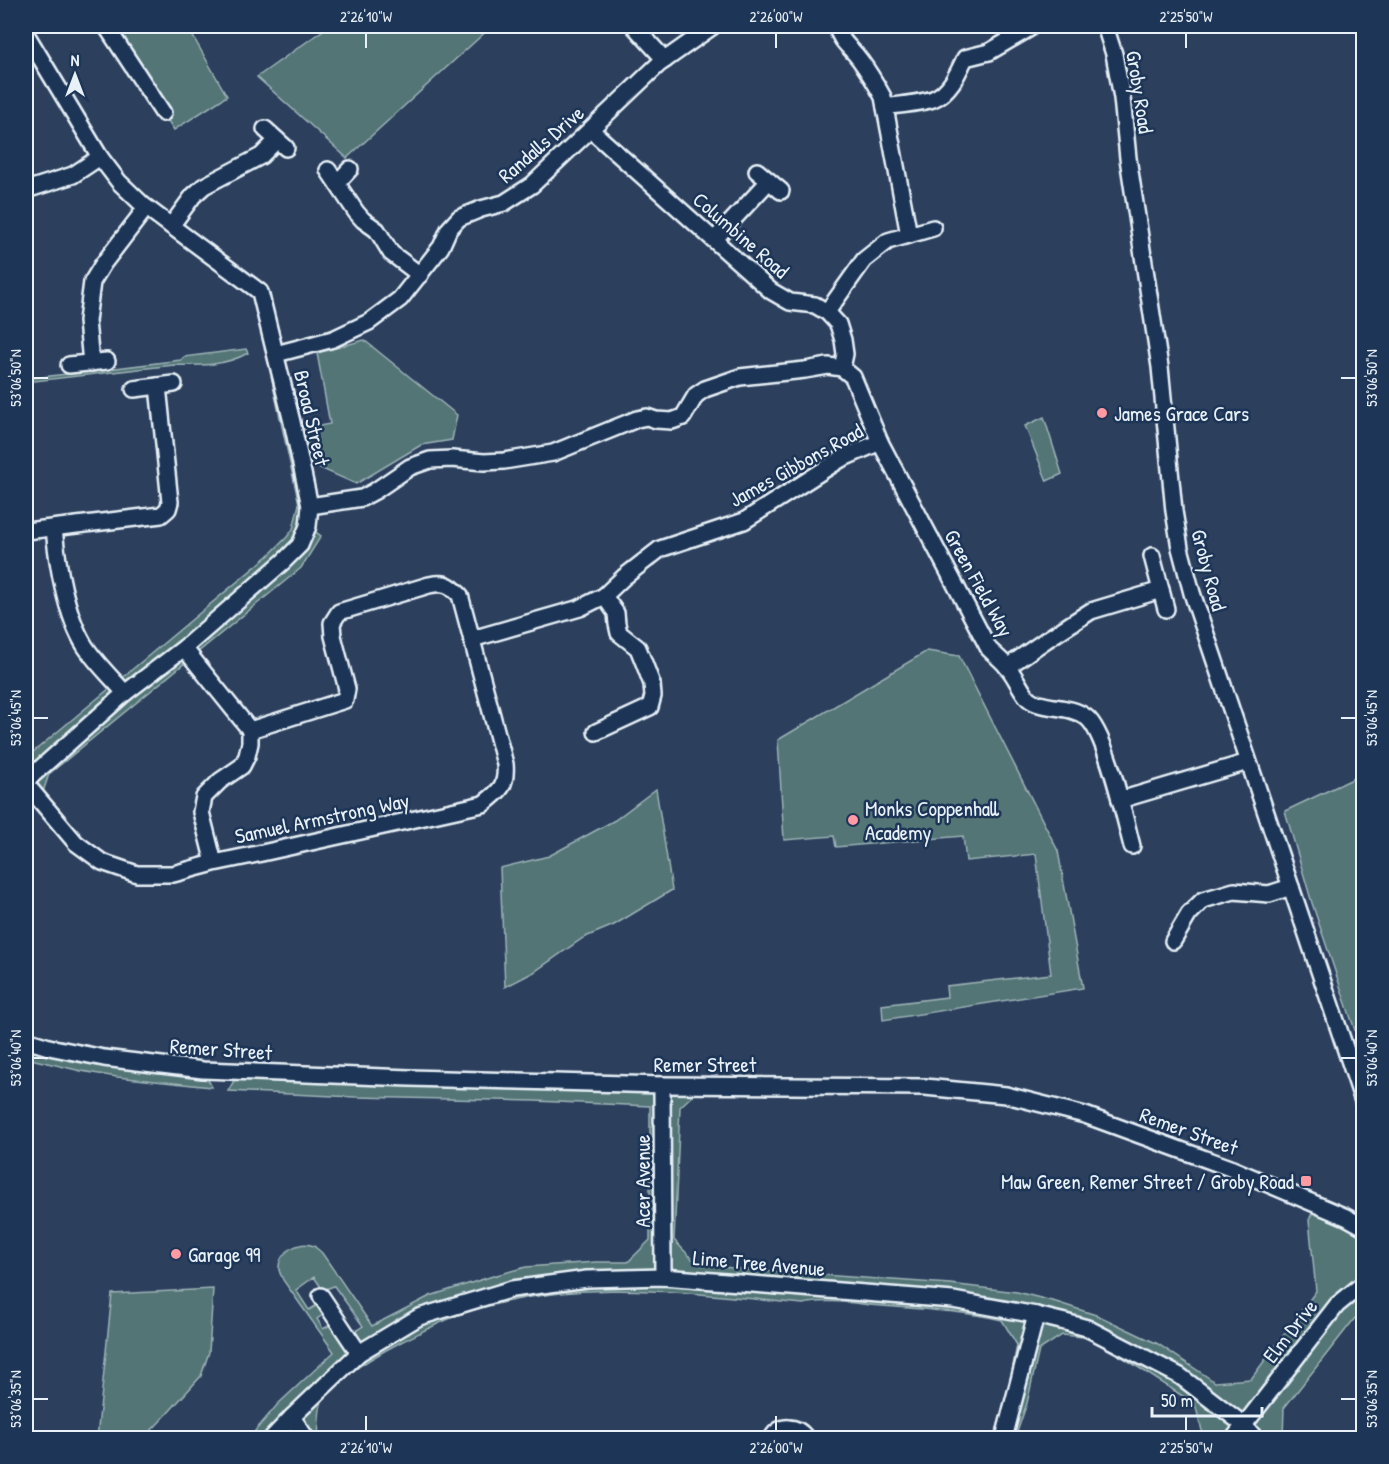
<svg xmlns="http://www.w3.org/2000/svg" width="1389" height="1464" font-family="'Patrick Hand',sans-serif">
<style>
.green{fill:#537576;stroke:#9eb3b7;stroke-width:1.5;fill-rule:evenodd}
.lines{fill:none;stroke-linecap:round;stroke-linejoin:round}
.minor-casing{stroke:#e8f1f8;stroke-width:20}
.minor{stroke:#1d3557;stroke-width:15}
.ticks{fill:none;stroke:#e8f1f8;stroke-width:2}
.poi-dot{fill:#ff9aa2;stroke:#1d3557;stroke-width:2}
.labels{text-anchor:middle;dominant-baseline:central;stroke-width:5;stroke-linejoin:round;paint-order:stroke}
.street-label{font-size:21px;fill:#e8f1f8;stroke:#1d3557}
.poi-label{font-size:21px;fill:#e8f1f8;stroke:#1d3557;text-anchor:start}
.neatline{fill:none;stroke:#e8f1f8;stroke-width:2}
.ticks-label{font-size:15px;text-anchor:middle;fill:#e8f1f8}
</style>
<rect width="100%" height="100%" fill="#2c3f5d"/>
<filter id="ink" filterUnits="userSpaceOnUse"><feTurbulence type="fractalNoise" baseFrequency=".0167" numOctaves="2"/><feDisplacementMap in="SourceGraphic" scale="12" xChannelSelector="R" yChannelSelector="G"/><feConvolveMatrix kernelMatrix="1 2 1 2 8 2 1 2 1" color-interpolation-filters="sRGB"/></filter>
<g filter="url(#ink)">
<g class="green">
<path d="M106,26H187L227,96L174,130Z"/>
<path d="M329,26H492L347,158L257,77Z"/>
<path d="M364,340L457,415L452,440L421,445L356,484L311,464L303,429L330,424L317,353Z"/>
<path d="M246,349L248,353C225,366 199,366 174,365L26,382V379L181,360L184,357Z"/>
<path d="M271,368H279L308,526L321,536L301,568L49,774L40,801L31,803L26,807V758L268,556L287,537L293,529L299,504L273,386Z"/>
<path d="M1044,417L1062,474L1047,481L1025,426Z"/>
<path d="M927,651L959,656L1058,851L1083,988L883,1020L882,1005L947,997L946,986L1051,974L1036,854L966,861L963,836L836,847L834,836L784,840L778,740Z"/>
<path d="M1363,774V1054L1312,903L1285,811Z"/>
<path d="M656,789L672,890L614,925L583,938L534,972L505,987L500,868L549,856L615,820Z"/>
<path d="M26,1040L203,1070L212,1087L117,1077L81,1071L26,1058Z"/>
<path d="M239,1072L694,1085L695,1093L680,1107L674,1240L697,1264L750,1270L950,1284L1017,1292L1056,1302L1099,1316L1158,1344L1215,1382L1251,1379L1316,1291L1309,1220L1316,1204L1363,1227V1317L1355,1318L1284,1408L1283,1438H1204L1195,1404L1127,1360L1099,1344L1083,1337L1062,1335L1039,1350L1027,1403L1015,1438H994L1007,1397L1017,1345L1002,1320C963,1311 922,1309 882,1306C857,1304 828,1298 803,1304C687,1293 572,1275 459,1315C439,1322 420,1333 401,1342C378,1354 335,1378 322,1402C318,1410 319,1429 318,1438H249L278,1404L334,1352L283,1280C282,1277 280,1274 279,1270C277,1253 299,1239 314,1246C315,1247 321,1252 322,1253L372,1326L430,1296L493,1276L526,1267L596,1262H628L650,1240V1106L534,1101L355,1097L228,1091ZM314,1277L323,1290L334,1286L363,1326L342,1340L330,1325L323,1329L317,1319L330,1310L324,1301L309,1310L296,1290Z"/>
<path d="M213,1289L209,1352L201,1376L167,1414L147,1435L137,1438H97L112,1294Z"/>
</g>
<g class="lines">
<defs>
<g id="minor">
<path d="M106,26L163,113"/>
<path d="M634,26L665,60"/>
<path d="M836,26C842,44 850,46 860,60C869,72 876,84 883,97L909,235"/>
<path d="M1105,26L1114,54L1122,98L1128,158L1160,367L1174,511L1180,548L1192,593L1364,1104"/>
<path d="M26,34L100,157L119,182L143,205L260,292L292,422L310,506L308,526L300,545L284,561L184,648L125,693L26,781"/>
<path d="M885,107C897,105 922,103 933,99C950,92 958,73 965,58L989,52L1030,28"/>
<path d="M265,129L286,148"/>
<path d="M591,130L771,291L790,302L815,305L827,312L838,324L843,340L845,354L842,368"/>
<path d="M328,170L356,212L363,220L377,230L391,253L420,275"/>
<path d="M757,171L781,191"/>
<path d="M337,183L350,169"/>
<path d="M26,190L73,175L100,157"/>
<path d="M171,226L193,196L204,186L261,156L277,140"/>
<path d="M714,240L769,181"/>
<path d="M827,312L864,260L888,241L933,228"/>
<path d="M276,354L333,339L369,322L400,299L441,247L449,229L459,218L481,209L504,203L532,185L659,64L713,26"/>
<path d="M91,363L87,321L92,282L103,264L146,208"/>
<path d="M69,365L107,361"/>
<path d="M842,368L853,377L880,442L989,649C996,656 1003,661 1009,669C1015,676 1023,694 1029,699C1043,710 1068,704 1086,717C1106,731 1125,820 1132,846"/>
<path d="M134,389L174,384"/>
<path d="M310,506L362,498L375,491L410,467L430,460L452,459L484,462L504,461L553,453L637,419L647,417L656,420L672,421L683,417L696,395L705,389L740,377L805,370L828,366L842,368"/>
<path d="M54,528C57,563 66,616 85,646C96,663 112,678 125,693"/>
<path d="M26,531L161,515L168,509L170,502L158,386"/>
<path d="M1152,556L1166,609"/>
<path d="M472,639L580,608L604,596L624,577L660,549L744,521L841,459L880,442"/>
<path d="M184,648L250,730"/>
<path d="M1007,667L1046,640L1091,611L1161,590"/>
<path d="M596,732L650,707L653,696L652,684L644,663L638,648L619,633L617,624L616,613L604,596"/>
<path d="M26,784L76,843L102,862L137,874H173L214,863L262,853L483,804C500,791 507,786 505,764L460,595C449,584 445,582 429,585L339,612L332,623L333,636L347,689L345,700L250,730V743L247,756L242,766L220,781L204,797L201,812L214,863"/>
<path d="M1120,800L1248,762"/>
<path d="M1173,941L1189,914L1203,900L1234,891L1269,894L1291,887"/>
<path d="M26,1040L49,1047L104,1058L203,1070L410,1078L662,1085L925,1087L1006,1095L1085,1115L1230,1168L1346,1217L1364,1227"/>
<path d="M662,1085L663,1277"/>
<path d="M321,1296L359,1353"/>
<path d="M292,1417L306,1438"/>
<path d="M272,1438L292,1417L359,1353L419,1317L512,1289L587,1279L663,1277L953,1300L1036,1315L1065,1322L1087,1328L1180,1376L1244,1425L1255,1438"/>
<path d="M772,1438C780,1424 797,1425 806,1438"/>
<path d="M1004,1438L1036,1315"/>
<path d="M1234,1438L1337,1305L1364,1283"/>
</g>
</defs>
<use href="#minor" class="minor-casing"/>
<use href="#minor" class="minor"/>
</g>
</g>
<path class="ticks" d="M366,33V48M776,33V48M1186,33V48M33,378H48M1341,378H1356M33,718H48M1341,718H1356M33,1058H48M1341,1058H1356M33,1399H48M1341,1399H1356M366,1416V1431M776,1416V1431M1186,1416V1431"/>
<g class="poi-dot">
<circle cx="1102" cy="413" r="6"/>
<circle cx="853" cy="820" r="6"/>
<rect x="1300" y="1175" width="12" height="12" rx="3"/>
<circle cx="176" cy="1254" r="6"/>
</g>
<g class="labels">
<g class="street-label">
<text transform="translate(1140 92) rotate(81)">Groby Road</text>
<text transform="translate(541 144) rotate(-41)">Randalls Drive</text>
<text transform="translate(741 235) rotate(41)">Columbine Road</text>
<text transform="translate(312 418) rotate(77)">Broad Street</text>
<text transform="translate(796 465) rotate(-29)">James Gibbons Road</text>
<text transform="translate(1209 570) rotate(75)">Groby Road</text>
<text transform="translate(979 583) rotate(61)">Green Field Way</text>
<text transform="translate(322 818) rotate(-12)">Samuel Armstrong Way</text>
<text transform="translate(221 1049) rotate(4)">Remer Street</text>
<text x="705" y="1064">Remer Street</text>
<text transform="translate(1189 1131) rotate(20)">Remer Street</text>
<text transform="translate(642 1181) rotate(-90)">Acer Avenue</text>
<text transform="translate(759 1263) rotate(5)">Lime Tree Avenue</text>
<text transform="translate(1290 1331) rotate(-52)">Elm Drive</text>
</g>
<g class="poi-label">
<text x="1114" y="413">James Grace Cars</text>
<text x="865" y="808">Monks Coppenhall<tspan x="865" dy="24">Academy</tspan></text>
<text x="1294" y="1181" text-anchor="end">Maw Green, Remer Street / Groby Road</text>
<text x="188" y="1254">Garage 99</text>
</g>
</g>
<rect width="1389" height="1464" fill="none" stroke="#1d3557" stroke-width="66"/>
<g transform="translate(75 75)" stroke="#1d3557" stroke-width="4.5" paint-order="stroke">
<path d="M0-4.5L10 22L0 15L-10 22Z" fill="#e8f1f8"/>
<text y="-9" font-size="16" font-weight="bold" text-anchor="middle" fill="#e8f1f8">N</text>
</g>
<path d="M1152 1407v9h110v-9" fill="none" stroke="#e8f1f8" stroke-width="3"/>
<text x="1161" y="1407" font-size="18" fill="#e8f1f8" stroke="#1d3557" stroke-width="4.5" paint-order="stroke">50 m</text>
<rect x="33" y="33" width="1323" height="1398" class="neatline"/>
<g class="ticks-label">
<text x="366" y="22">2°26'10"W</text>
<text x="776" y="22">2°26'00"W</text>
<text x="1186" y="22">2°25'50"W</text>
<text transform="translate(16 378) rotate(-90)" y="5">53°06'50"N</text>
<text transform="translate(1372 378) rotate(-90)" y="5">53°06'50"N</text>
<text transform="translate(16 718) rotate(-90)" y="5">53°06'45"N</text>
<text transform="translate(1372 718) rotate(-90)" y="5">53°06'45"N</text>
<text transform="translate(16 1058) rotate(-90)" y="5">53°06'40"N</text>
<text transform="translate(1372 1058) rotate(-90)" y="5">53°06'40"N</text>
<text transform="translate(16 1399) rotate(-90)" y="5">53°06'35"N</text>
<text transform="translate(1372 1399) rotate(-90)" y="5">53°06'35"N</text>
<text x="366" y="1453">2°26'10"W</text>
<text x="776" y="1453">2°26'00"W</text>
<text x="1186" y="1453">2°25'50"W</text>
</g>
</svg>
